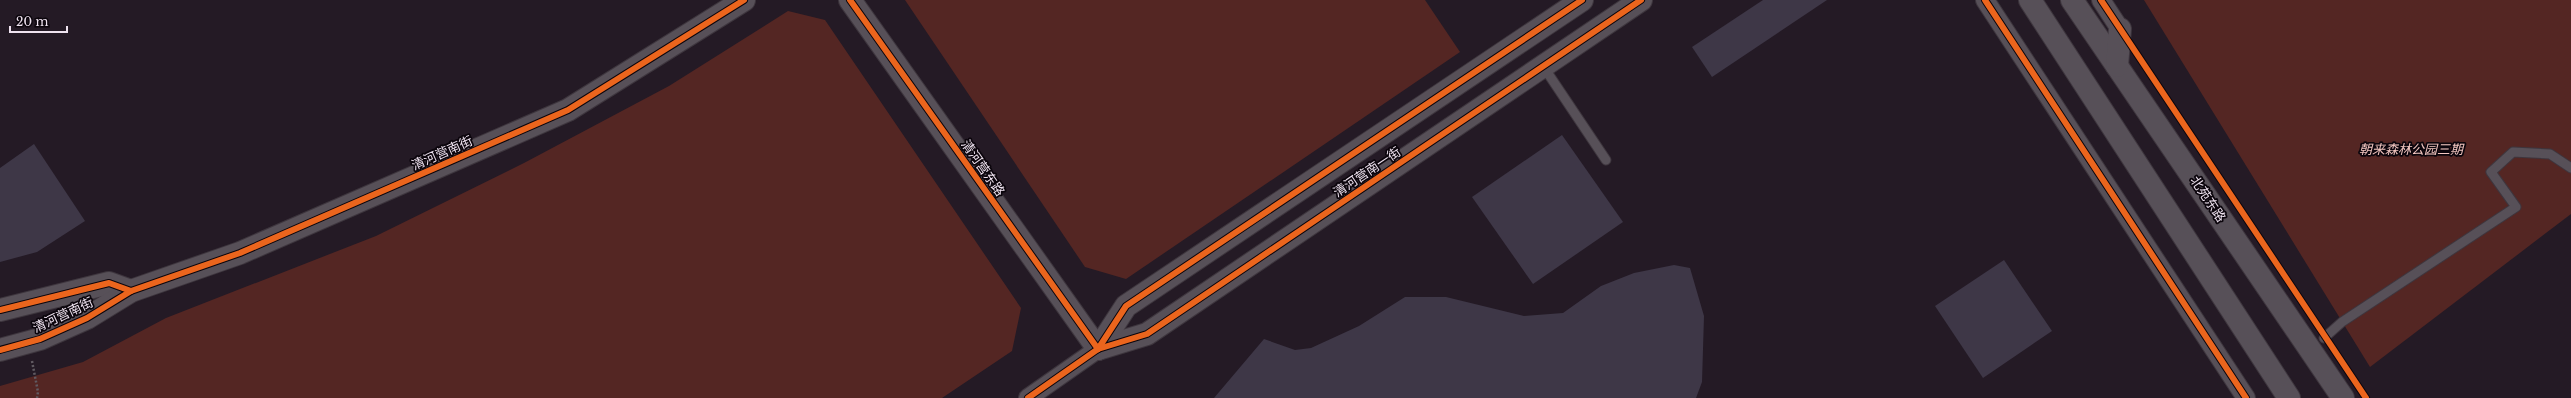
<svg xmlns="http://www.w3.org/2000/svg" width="2571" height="398" font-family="'Libre Baskerville','Noto Sans SC',serif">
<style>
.green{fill:#542623}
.building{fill:#3e3747}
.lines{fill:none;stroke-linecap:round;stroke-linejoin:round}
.lane-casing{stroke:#3e363e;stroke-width:11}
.street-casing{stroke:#3e363e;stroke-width:20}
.secondary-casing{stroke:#3e363e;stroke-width:24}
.path{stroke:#615b62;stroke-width:2.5;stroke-dasharray:2 2;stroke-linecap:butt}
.lane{stroke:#575058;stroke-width:9}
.street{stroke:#575058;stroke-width:18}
.secondary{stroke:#575058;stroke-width:22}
.cycleway-casing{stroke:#0b050c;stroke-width:8}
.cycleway{stroke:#eb651d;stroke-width:6}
.labels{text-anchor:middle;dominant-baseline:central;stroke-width:3.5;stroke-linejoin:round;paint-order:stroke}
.park-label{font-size:13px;font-style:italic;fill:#f2c6c0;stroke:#0b050c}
.street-label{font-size:13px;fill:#efe3f0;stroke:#0b050c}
</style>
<rect width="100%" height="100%" fill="#241a25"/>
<g class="green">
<path d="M905,0H1425L1460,52L1126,279L1085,267Z"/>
<path d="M2144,0H2571V214L2370,367Z"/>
<path d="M788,11L825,20L1021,308L1012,351L942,398H0V386L83,362L166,318L376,236L524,163L669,86Z"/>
</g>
<g class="building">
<path d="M1763,0H1827L1712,77L1692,47Z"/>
<path d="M1562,135L1623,222L1533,284L1472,197Z"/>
<path d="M34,144L85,221L37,252L0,262V168Z"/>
<path d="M2004,260L2052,331L1983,378L1935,306Z"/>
<path d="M1674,265L1690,268L1704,316L1702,382L1696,398H1214L1264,339L1295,350L1311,348L1359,326L1405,297H1446L1524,316L1563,313L1601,286L1634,273Z"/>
</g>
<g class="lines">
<defs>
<g id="lane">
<path d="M1543,66L1606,160"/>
<path d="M2324,338L2342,322L2516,207L2491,172L2513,152L2550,154L2571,168"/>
</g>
<g id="street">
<path d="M1985,0L2246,398"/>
<path d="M2101,0L2120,29"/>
<path d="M1028,398L1098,349"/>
</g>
<g id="secondary">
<path d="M850,0L1098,349"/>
<path d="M2030,0L2289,398"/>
<path d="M2072,0L2343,398"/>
<path d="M2117,66L2120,29"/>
<path d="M0,310L109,283L131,291"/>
<path d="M1098,349L1147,334L1641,0"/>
<path d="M1098,349L1126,306L1582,0"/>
<path d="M0,350L40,339L87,318L131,291L240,253L568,110L744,0"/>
</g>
</defs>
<use href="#lane" class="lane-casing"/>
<use href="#street" class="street-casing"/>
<use href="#secondary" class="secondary-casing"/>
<path class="path" d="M32,361L38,392L37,398"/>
<use href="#lane" class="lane"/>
<use href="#street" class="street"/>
<use href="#secondary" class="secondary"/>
<defs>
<g id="cycleway">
<path d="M850,0L1098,349"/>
<path d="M1985,0L2246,398"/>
<path d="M2101,0L2366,398"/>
<path d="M0,310L109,283L131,291"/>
<path d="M1098,349L1126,306L1582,0"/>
<path d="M0,350L40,339L87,318L131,291L240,253L568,110L744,0"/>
<path d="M1028,398L1098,349L1147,334L1641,0"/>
</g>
</defs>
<use href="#cycleway" class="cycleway-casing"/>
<use href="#cycleway" class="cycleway"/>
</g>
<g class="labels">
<g class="park-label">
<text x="2411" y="149">朝来森林公园三期</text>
</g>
<g class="street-label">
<text transform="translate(442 153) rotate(-24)">清河营南街</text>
<text transform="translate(983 168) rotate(55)">清河营东路</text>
<text transform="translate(1367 172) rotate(-34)">清河营南一街</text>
<text transform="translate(2208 199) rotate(56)">北苑东路</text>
<text transform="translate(63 315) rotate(-25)">清河营南街</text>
</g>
</g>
<path d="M10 26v6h57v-6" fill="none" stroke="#efe3f0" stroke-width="2"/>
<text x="16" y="26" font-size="12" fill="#efe3f0" stroke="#0b050c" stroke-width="3" paint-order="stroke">20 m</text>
</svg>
